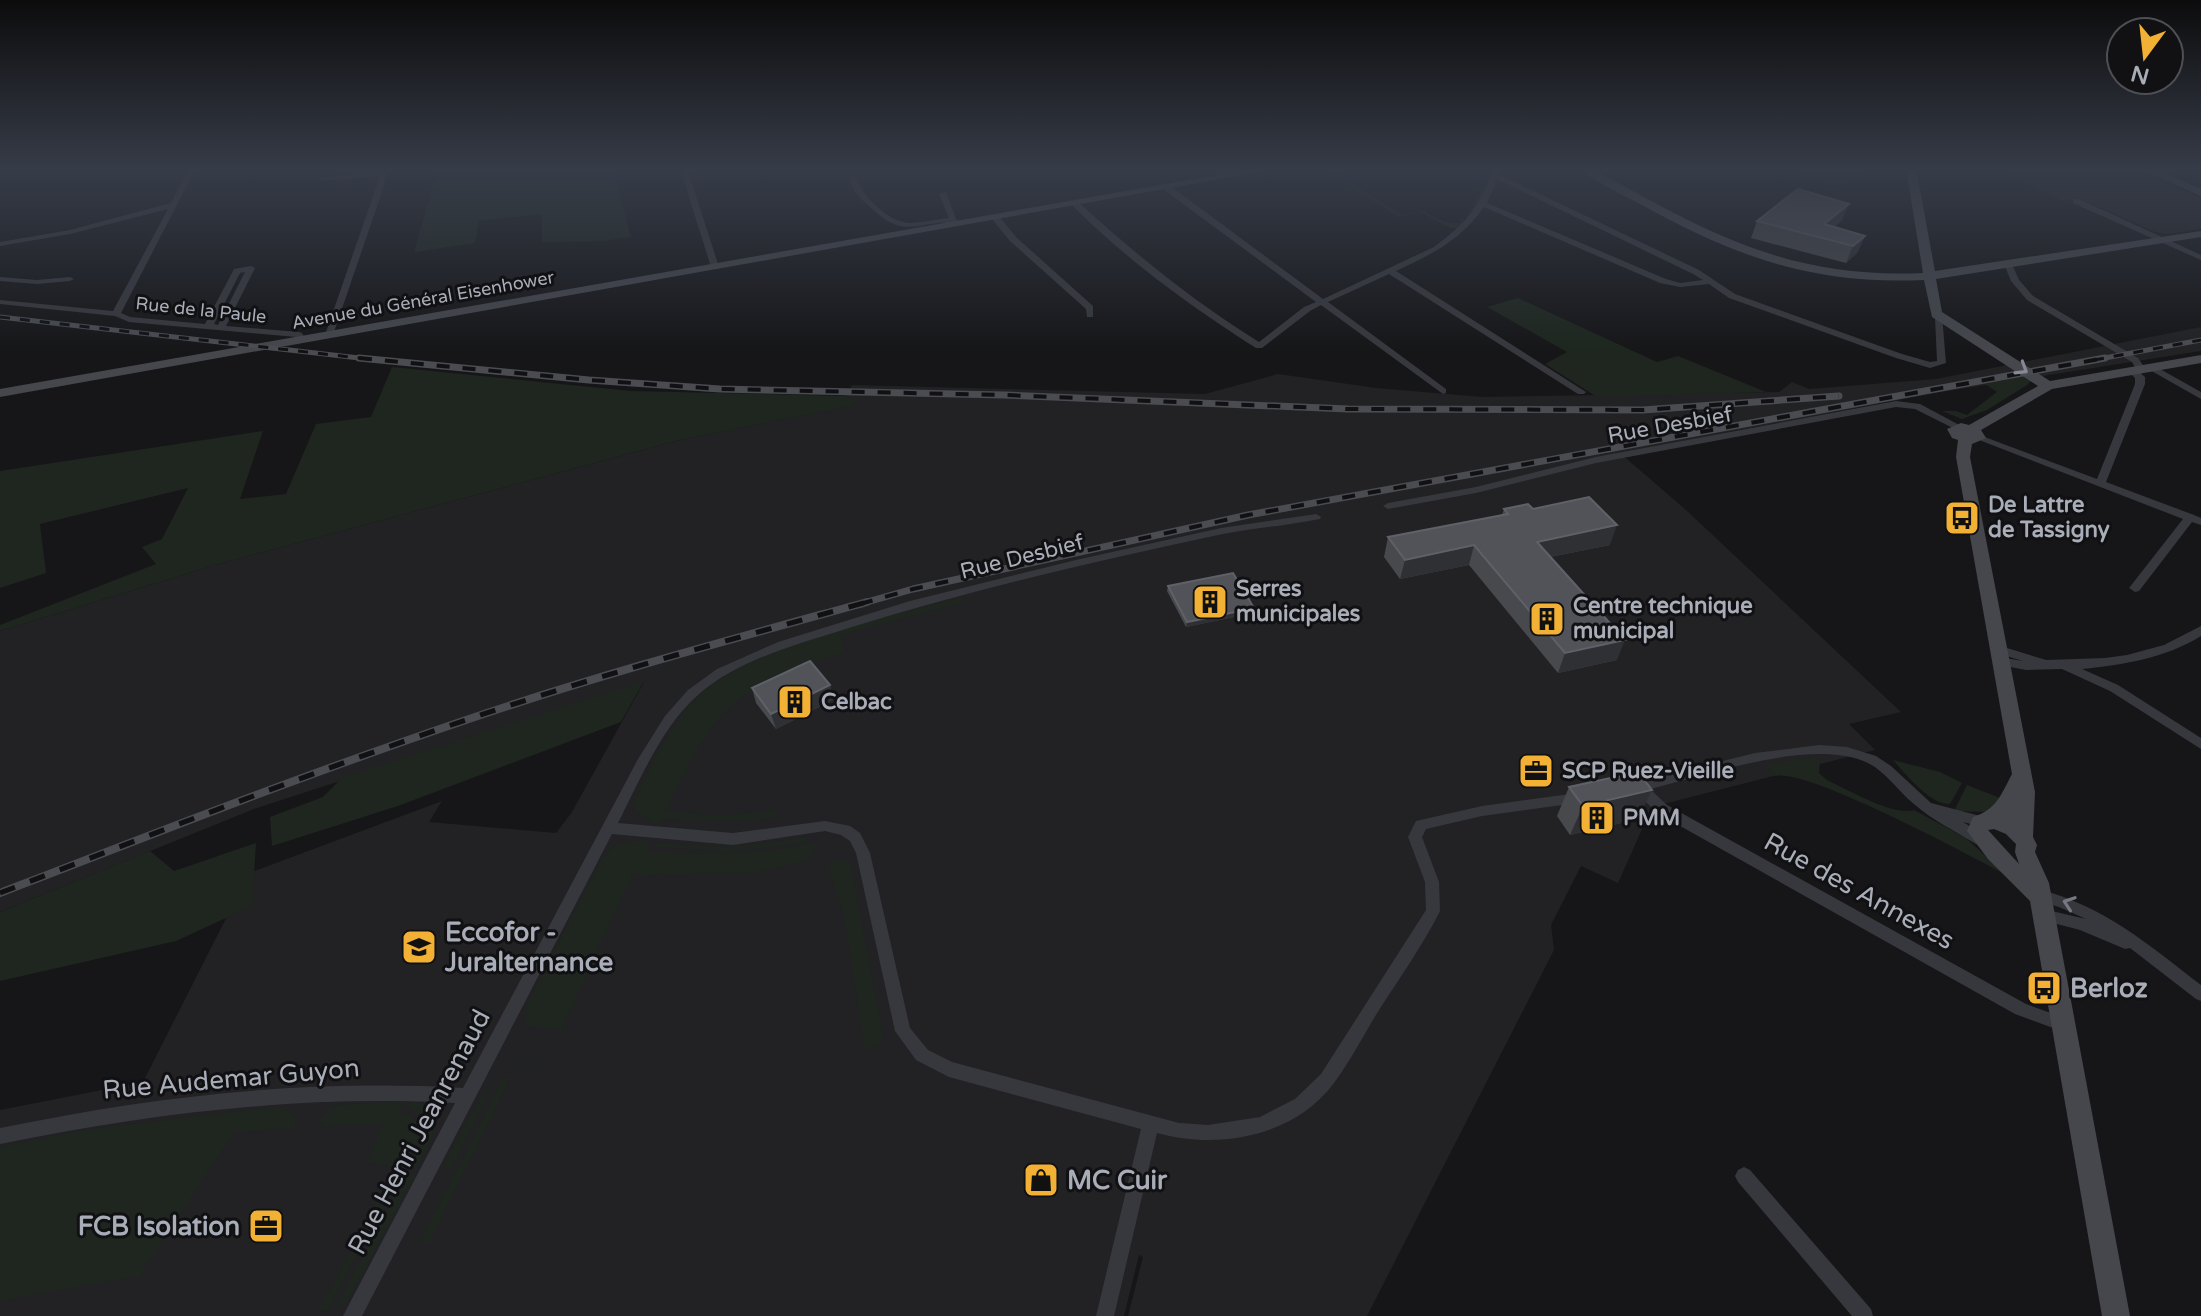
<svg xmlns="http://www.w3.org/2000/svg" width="2201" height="1316" font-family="'Varela Round',sans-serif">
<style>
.built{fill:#222225}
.green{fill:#1e261f}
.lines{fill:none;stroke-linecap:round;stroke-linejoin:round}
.street{fill:#37383d;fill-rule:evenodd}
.secondary{fill:#45474d;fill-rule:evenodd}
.rail-far2-casing{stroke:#4a4c52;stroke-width:5}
.rail-far1-casing{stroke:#4a4c52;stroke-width:7}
.rail-casing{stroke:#4a4c52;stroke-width:8}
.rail-far2{stroke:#111113;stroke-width:3;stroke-dasharray:10;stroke-linecap:butt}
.rail-far1{stroke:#111113;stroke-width:4;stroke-dasharray:13;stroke-linecap:butt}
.rail{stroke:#111113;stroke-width:5;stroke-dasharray:16;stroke-linecap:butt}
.wall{fill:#47494d}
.shaded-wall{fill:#2f3033}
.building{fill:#525359;stroke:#5f6168;stroke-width:2}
.oneway{stroke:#858993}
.oneway2{stroke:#757881}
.labels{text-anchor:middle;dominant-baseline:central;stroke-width:6;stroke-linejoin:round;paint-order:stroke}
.far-street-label{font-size:18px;fill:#a8adb8;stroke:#111113}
.street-label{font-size:22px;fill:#a8adb8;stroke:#111113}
.poi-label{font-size:22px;font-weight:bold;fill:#a8adb8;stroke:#111113;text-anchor:start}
.near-street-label{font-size:26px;fill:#a8adb8;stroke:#111113}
.near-poi-label{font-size:26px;font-weight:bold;fill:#a8adb8;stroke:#111113;text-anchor:start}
</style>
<rect width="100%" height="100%" fill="#161618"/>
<g class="built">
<path d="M2094,168L2133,169L2201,198V229L2167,234L2155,232L2079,198L2064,201L2007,175Z"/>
<path d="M2201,327V351L1935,393L1620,453L1686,510L1901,712L1849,724L1875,750L1652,807L1618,883L1581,866L1551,925L1554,950L1367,1316H1128L1143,1257L1139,1255L1124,1316H0V1110L143,1082L249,873L442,801L429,822L556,833L572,812L644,682L254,809L0,912V631L215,565L676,441L858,404L846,396L852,385L1205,394L1278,374L1376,388L1482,397L1779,392L1792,382L1809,389L1936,379Z"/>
</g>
<g class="green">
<path d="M438,168L555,171L613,168L631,237L603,241L542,242V214L479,221L475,243L414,252Z"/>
<path d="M1347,168L1351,171L1344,173L1348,176L1343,178L1402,215L1423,211C1436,218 1448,226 1463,222L1459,219L1466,220L1482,189L1475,187H1486L1470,218L1458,228H1450L1421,212L1399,217L1323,169Z"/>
<path d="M1785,168H1861L1860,181L1830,186Z"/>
<path d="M1518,298L1657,362L1678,356L1766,392L1597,397L1545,364L1567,352L1487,307Z"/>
<path d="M392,367L631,391L846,396L860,404L676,441L215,565L0,631V625L156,564L142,547L162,539L188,488L40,524L46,573L0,588V471L263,431L240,499L286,494L316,424L371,417Z"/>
<path d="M2026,375L2031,381L2027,385L1987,410L1962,419L1942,411H1956L1967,415L1997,392L1985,384Z"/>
<path d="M959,598L967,601L841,635L844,653C809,664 765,677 737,701C704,729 685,772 666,810L713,816L777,811L775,818L726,822L663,818L657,826L636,811V798C653,761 671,722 701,694C755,644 887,617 959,598Z"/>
<path d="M644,681L621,722L398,806L272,846L270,817L323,797L342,778Z"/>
<path d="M1816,757L1820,761L1819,773L1827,780C1846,789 1895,817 1914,810L1966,838L2005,874C1968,855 1808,768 1775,776L1767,764Z"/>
<path d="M1893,760L1940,772L1962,783L1950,804C1930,805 1906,774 1893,760Z"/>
<path d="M1967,785L2000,798L1988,812L1954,811Z"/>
<path d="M805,836V842L735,852L655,847L657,843C708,848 755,848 805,836Z"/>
<path d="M637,840L649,841L646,851C703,857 755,856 811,843L815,846L808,861L749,873L632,875L561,1031L528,1026L524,1016L527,1005L602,859L615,846Z"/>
<path d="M256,843L252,906L176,941L0,981V912L150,851L174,871Z"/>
<path d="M845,858L850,862L884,1042L865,1050L844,915L828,869L833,862Z"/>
<path d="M525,1064L546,1065L523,1067L511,1075L430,1243H420L502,1080Z"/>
<path d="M493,1083L452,1169L443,1167L473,1110Z"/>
<path d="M404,1101L399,1113C418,1115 424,1126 417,1144L327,1311L319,1310L397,1166L367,1162L384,1124L319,1126L328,1110L337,1105Z"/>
<path d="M410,1101L428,1105C441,1127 429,1146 418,1166L412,1165L427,1130L419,1112L408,1108Z"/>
<path d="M275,1107L286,1110L295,1119V1128L234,1132L140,1276L0,1301V1147L83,1130Z"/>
<path d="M407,1174L415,1175L347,1302L335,1309Z"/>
</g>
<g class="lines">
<g class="street">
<path d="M189,168H196L121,313L130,317L205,324L234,269L251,266L255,268L226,326L299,332L302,333L306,340L305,342H299L296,337L129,322L115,316L0,304V300L113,311L168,209L70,234L0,246V242L70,230L171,203ZM245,272L218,325L214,324L240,273Z"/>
<path d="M680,168H687L719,267L718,269L711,267Z"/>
<path d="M1492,168H1499L1498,174L1699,270L1735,294L1902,354L1930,362L1937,361L1935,317L1942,315L1946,363L1930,368L1896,358L1729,298L1709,284L1680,287L1660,283L1484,207C1460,241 1432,254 1396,271L1586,392L1584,394H1578L1389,274L1328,302L1446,389V393L1443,394L1321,305L1310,311L1262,348H1256C1190,306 1125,259 1070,203L1077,201C1134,253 1193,301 1259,342L1304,307L1316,302L1163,189V185H1169L1323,299L1434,247C1465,224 1482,206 1492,168ZM1497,179L1693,274L1703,280L1680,283L1666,279L1487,203Z"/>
<path d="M384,172L388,174L333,335L326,337L325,335L380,176L322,181L318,179L322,177Z"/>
<path d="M850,179H856C865,198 888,222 910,223C922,223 936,219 949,218L939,194L946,192L956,219L961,224L957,226C941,217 919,230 900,226C888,223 877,214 868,205C859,198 852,190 850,179Z"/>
<path d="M2073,199H2079L2201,255V260L2073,203Z"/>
<path d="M992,215H998L1016,237L1093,306V317H1087L1086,309L1010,241L992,219Z"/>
<path d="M2005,262H2011L2019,280L2033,296L2138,358L2145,368L2137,370L2145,377V384L2106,482L2194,515L2201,518V525L2192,522L2139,591L2135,592L2129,588L2183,519L1974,438L1979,435L1982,436L2097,479L2135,384V378L2127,370L2132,367L2136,369L2132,362L2027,300L2011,281L2004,264Z"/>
<path d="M0,277L37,280L70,277L74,279L70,281L37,284L0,281Z"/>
<path d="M2151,364L2201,392V399L2148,369V365Z"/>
<path d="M1896,401L1920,404L1963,427L1958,430L1955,429L1915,409L1896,407L1596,463L1476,493L1388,509L1383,506L1388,503L1476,487L1596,457Z"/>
<path d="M1316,514L1321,517L1320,519C1286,526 1251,528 1218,535C1095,561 972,590 852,627C800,644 740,658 698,695C662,726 639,782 618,823L733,833L825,821L850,826L860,833L870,853L910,1028L928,1050L952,1062L1179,1123L1208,1125L1260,1117L1295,1099L1321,1074L1426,910L1425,882L1408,837L1416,821L1482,806L1577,793L1582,794L1584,798L1582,802L1577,803L1482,816L1426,829L1422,837L1439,882L1440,911C1423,945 1400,977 1379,1010C1364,1034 1351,1060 1334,1083C1294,1137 1218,1150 1157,1133L1114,1316H1096L1141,1129L949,1077L916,1060L895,1031L856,853L850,841L841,835L825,831L733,845L612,834L362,1316H343L455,1103C301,1095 151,1113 0,1144V1128C156,1096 303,1079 463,1088L638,759L665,716L688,690L717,669L778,642L910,601L1076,560L1221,528Z"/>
<path d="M2201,626V636C2166,658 2123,665 2082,669L2118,685L2201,738V749L2110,691L2062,669L2026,670L1995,664L1993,661L1999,657L2023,661L1993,652L1991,649L1997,645L2046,660L2105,658L2127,655L2164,645Z"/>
<path d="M1819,745L1847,747L1876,756L1891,766L1931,803L1988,818L1990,822L1988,826L1983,827L1963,822L1986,836L1988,840L1986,844L1981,846L1976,844C1955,831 1932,820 1914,804C1898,791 1886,772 1868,763C1812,737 1708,775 1650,789L1667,805L2026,1004L2070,1020L2072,1025L2070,1030L2064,1032L2015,1014L1657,813L1637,793L1630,792L1628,788L1630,784L1635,783L1755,753Z"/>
<path d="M2038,889C2106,907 2146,943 2201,985V1001L2196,999L2130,948L2125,949L2080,930L2038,919L2036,915L2038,911L2043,909L2086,919L2059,907L2033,899L2031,895L2033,891Z"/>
<path d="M1744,1167L1750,1170L1871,1309L1873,1316H1852L1738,1182L1735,1176L1738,1170Z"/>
</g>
<g class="secondary">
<path d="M1257,168H1282L0,397V389Z"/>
<path d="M1578,168H1591C1707,232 1787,279 1923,273L1906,168H1916L1935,271L2201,231V237L1936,279L1942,312L2050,381L2201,355V363L2052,389L1981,430L1986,438L1972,444L1970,457L2035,792L2033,837L2037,845L2035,852L2049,883L2130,1316H2102L2030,901L1988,859L1967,831L1973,817C1996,810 2001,795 2012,774L1956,457L1958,440L1952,438L1947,429L1961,423L1969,425L2038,386L1932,317L1924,280C1814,285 1738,258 1642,205C1621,194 1597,183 1578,168ZM1994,829L2006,834L2016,844L2015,852L2019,864L1988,830Z"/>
<path d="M2138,168H2153L2201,189V196Z"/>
</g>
<defs>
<g id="rail-far2">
<path d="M0,317L377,360"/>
<path d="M2094,360L2201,340"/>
</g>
<g id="rail-far1">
<path d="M359,358L589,380L720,389L1005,395L1348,409L1643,410L1839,396"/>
<path d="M860,604L913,589L1248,515L2105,358"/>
</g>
<path id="rail" d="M0,893C155,833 309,773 466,720C598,675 733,639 867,602"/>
</defs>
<use href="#rail-far2" class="rail-far2-casing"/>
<use href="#rail-far1" class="rail-far1-casing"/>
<use href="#rail" class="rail-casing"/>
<use href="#rail-far2" class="rail-far2"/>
<use href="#rail-far1" class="rail-far1"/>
<use href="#rail" class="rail"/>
</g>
<g class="wall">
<path d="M1842,220L1834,227L1865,236L1857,253L1846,263L1751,238L1757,221Z"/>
<path d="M1504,509H1533L1610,545L1550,557L1617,660L1558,673L1469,565L1400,579L1384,557L1388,537L1502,515Z"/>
<path d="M1168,586L1253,613L1186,627L1167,591Z"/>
<path d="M830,685L833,700L776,729L756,703L752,688Z"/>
<path d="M1569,787L1638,819L1570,835L1557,816Z"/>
</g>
<g class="shaded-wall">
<path d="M1849,204L1842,220L1821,237L1824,224Z"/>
<path d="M1865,236L1857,253L1846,263L1853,246Z"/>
<path d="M1617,525L1610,545L1530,561L1537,542Z"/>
<path d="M1474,545L1469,565L1400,579L1405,560Z"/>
<path d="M1254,608L1253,613L1186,627L1187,622Z"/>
<path d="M1625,640L1617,660L1558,673L1565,653Z"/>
<path d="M830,685L833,700L776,729L771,714Z"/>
<path d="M1652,790L1638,819L1570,835L1583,806Z"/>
</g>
<g class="building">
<path d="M1798,189L1849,204L1824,224L1865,236L1853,246L1757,221Z"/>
<path d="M1589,497L1617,525L1537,542L1625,640L1565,653L1474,545L1405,560L1388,537L1508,514L1504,509L1528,504L1533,509Z"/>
<path d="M1233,573L1254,608L1187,622L1168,586Z"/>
<path d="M810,661L830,685L771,714L752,688Z"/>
<path d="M1638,772L1652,790L1583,806L1569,787Z"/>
</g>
<defs><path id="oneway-chevron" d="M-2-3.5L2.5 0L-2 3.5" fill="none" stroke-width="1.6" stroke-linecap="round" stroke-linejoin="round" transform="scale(2)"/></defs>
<use class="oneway" href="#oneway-chevron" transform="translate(2022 369) rotate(32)"/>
<use class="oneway2" href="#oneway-chevron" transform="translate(2069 903) rotate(-161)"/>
<linearGradient id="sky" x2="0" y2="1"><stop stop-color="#0c0c0d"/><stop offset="0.48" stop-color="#363c48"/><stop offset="1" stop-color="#363c48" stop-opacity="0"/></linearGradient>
<rect width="2201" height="353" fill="url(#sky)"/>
<defs>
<symbol id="bus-square" viewBox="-11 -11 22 22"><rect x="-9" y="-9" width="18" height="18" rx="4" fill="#f2b134" stroke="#111113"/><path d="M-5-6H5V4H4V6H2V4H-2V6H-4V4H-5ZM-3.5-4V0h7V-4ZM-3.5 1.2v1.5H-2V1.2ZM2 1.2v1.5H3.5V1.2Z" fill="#111"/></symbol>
<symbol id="building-square" viewBox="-11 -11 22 22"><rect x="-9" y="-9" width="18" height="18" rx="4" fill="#f2b134" stroke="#111113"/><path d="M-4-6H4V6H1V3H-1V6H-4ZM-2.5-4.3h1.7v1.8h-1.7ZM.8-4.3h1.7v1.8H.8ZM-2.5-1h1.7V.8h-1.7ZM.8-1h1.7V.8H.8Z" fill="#111"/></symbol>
<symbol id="office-square" viewBox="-11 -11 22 22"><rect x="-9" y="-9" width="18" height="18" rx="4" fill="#f2b134" stroke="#111113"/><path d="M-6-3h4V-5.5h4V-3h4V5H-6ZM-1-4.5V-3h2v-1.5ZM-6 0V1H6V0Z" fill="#111"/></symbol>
<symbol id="school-square" viewBox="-11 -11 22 22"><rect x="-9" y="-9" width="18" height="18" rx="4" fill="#f2b134" stroke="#111113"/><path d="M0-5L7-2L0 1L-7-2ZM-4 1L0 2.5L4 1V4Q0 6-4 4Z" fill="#111"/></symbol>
<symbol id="shop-square" viewBox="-11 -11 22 22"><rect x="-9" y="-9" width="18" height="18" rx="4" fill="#f2b134" stroke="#111113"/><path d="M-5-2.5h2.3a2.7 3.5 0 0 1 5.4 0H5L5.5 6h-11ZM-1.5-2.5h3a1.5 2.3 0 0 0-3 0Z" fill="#111"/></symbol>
</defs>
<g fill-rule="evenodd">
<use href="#bus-square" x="1942" y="498" width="40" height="40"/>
<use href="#building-square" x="1190" y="582" width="40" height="40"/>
<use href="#building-square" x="1527" y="599" width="40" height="40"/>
<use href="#building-square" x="775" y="682" width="40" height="40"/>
<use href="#office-square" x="1516" y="751" width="40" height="40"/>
<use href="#building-square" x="1577" y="798" width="40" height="40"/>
<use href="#school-square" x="399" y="927" width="40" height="40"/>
<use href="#bus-square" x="2024" y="968" width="40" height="40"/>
<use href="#shop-square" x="1021" y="1160" width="40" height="40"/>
<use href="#office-square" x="246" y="1206" width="40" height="40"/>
</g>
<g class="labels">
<g class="far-street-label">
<text transform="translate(423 300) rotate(-10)">Avenue du Général Eisenhower</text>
<text transform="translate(201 310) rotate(6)">Rue de la Paule</text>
</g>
<g class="street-label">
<text transform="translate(1670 425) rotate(-10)">Rue Desbief</text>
<text transform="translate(1022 557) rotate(-14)">Rue Desbief</text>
</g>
<g class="poi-label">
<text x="1988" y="505">De Lattre<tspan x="1988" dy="25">de Tassigny</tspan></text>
<text x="1236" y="589">Serres<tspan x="1236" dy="25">municipales</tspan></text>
<text x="1573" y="606">Centre technique<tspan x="1573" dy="25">municipal</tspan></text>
<text x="821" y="702">Celbac</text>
<text x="1562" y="771">SCP Ruez-Vieille</text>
<text x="1623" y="818">PMM</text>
</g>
<g class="near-street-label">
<text transform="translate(1859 891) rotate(29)">Rue des Annexes</text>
<text transform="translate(231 1079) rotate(-5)">Rue Audemar Guyon</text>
<text transform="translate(419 1132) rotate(-62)">Rue Henri Jeanrenaud</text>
</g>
<g class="near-poi-label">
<text x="445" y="932">Eccofor -<tspan x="445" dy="30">Juralternance</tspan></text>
<text x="2070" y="988">Berloz</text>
<text x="1067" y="1180">MC Cuir</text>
<text x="240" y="1226" text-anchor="end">FCB Isolation</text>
</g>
</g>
<g transform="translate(2145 56) rotate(195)"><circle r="38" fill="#111113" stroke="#4d4f55" stroke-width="2"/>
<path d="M0-6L14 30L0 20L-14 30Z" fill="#f2b134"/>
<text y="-12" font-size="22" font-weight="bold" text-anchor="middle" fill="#a8adb8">N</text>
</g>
</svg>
